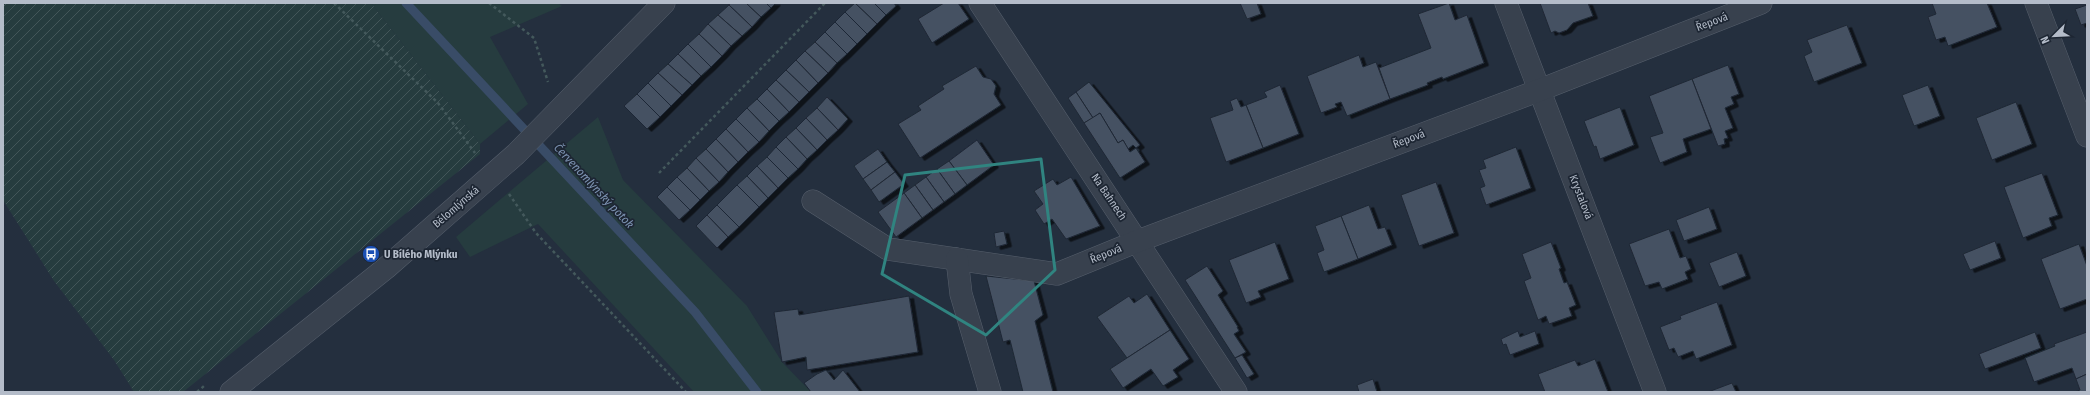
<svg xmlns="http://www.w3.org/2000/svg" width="2090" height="395" font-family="'Fira Sans Condensed',sans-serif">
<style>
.green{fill:#263c3f}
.garden{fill:url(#garden-furrows)}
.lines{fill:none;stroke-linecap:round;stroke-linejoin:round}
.stream{stroke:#394c67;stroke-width:9}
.building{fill:#455162;stroke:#1f2835;filter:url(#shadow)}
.minor-casing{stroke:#565f6c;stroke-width:23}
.path{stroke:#44595c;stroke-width:2.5;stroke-dasharray:3 3;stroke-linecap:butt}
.minor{stroke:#38414e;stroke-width:22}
.marked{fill:none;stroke:#308480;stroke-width:3;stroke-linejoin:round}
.labels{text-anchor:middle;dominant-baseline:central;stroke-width:3.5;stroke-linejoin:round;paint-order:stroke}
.street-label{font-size:11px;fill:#b4bcc9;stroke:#1d2633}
.poi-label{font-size:11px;font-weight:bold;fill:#b4bcc9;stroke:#1d2633;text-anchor:start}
.water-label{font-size:12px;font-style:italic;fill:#7c92b1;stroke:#1d2633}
</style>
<defs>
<pattern id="garden-furrows" width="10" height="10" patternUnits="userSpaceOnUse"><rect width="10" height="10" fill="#263c3f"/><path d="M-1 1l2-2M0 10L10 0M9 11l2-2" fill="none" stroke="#435659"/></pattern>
<filter id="shadow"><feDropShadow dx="4.5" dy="2.5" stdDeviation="0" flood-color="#0009"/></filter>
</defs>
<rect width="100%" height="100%" fill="#242f3e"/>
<g class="green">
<path d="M371,3H558L562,6L490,37L528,104L480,144Z"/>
<path d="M598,117L623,180L747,306L782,362L811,392H694L538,224L470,257L456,237Z"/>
</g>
<path class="garden" d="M3,3H371L480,144V154L183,392H134L114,360L54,281L3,200Z"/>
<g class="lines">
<path class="stream" d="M406,3L695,312L757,392"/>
</g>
<g class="building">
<path d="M730,3H746L761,17L752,27L729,5Z"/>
<path d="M746,3H766L771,8L761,17Z"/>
<path d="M766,3H776L771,8Z"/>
<path d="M855,3H874L886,15L877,24Z"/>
<path d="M855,3L877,24L867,34L845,12Z"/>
<path d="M874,3H894L896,6L886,15Z"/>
<path d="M944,3H958L969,19L932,43L918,19Z"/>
<path d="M1240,3H1257L1261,14L1247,19Z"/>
<path d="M1449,3L1455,20L1467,15L1484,63L1443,79L1442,77L1427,83L1428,85L1390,99L1379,68L1431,48L1418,14Z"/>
<path d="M1540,3H1588L1593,16L1573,23L1567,30L1559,33L1555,31L1551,33Z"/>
<path d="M1932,3H1987L1997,27L1948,46L1945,37L1936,40L1928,17L1936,14Z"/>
<path d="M729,5L752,27L742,36L718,15Z"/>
<path d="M2087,5V23L2081,25L2075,9Z"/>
<path d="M845,12L867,34L857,44L835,22Z"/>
<path d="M718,15L742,36L731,46L708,24Z"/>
<path d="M835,22L857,44L847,54L825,32Z"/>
<path d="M708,24L731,46L722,56L699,34Z"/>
<path d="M1847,25L1862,63L1814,82L1804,56L1812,52L1807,40Z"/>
<path d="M825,32L847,54L837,63L815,42Z"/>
<path d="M699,34L722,56L711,67L688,44Z"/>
<path d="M815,42L837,63L828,73L805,51Z"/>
<path d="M688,44L711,67L701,76L678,54Z"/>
<path d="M805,51L828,73L818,83L796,60Z"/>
<path d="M678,54L701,76L692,85L668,64Z"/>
<path d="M1359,55L1363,67L1376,62L1390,99L1347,116L1341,102L1335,104L1337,107L1321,113L1307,76Z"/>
<path d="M796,60L818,83L809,92L786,70Z"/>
<path d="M668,64L692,85L682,95L658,73Z"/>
<path d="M1728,65L1739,94L1731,97L1734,104L1725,108L1733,128L1725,131L1728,138L1724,139L1725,144L1718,146L1692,79Z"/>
<path d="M976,66L983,77L991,79L996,86L994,94L1001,105L920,158L898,124L921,110L918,106L944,89L942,86Z"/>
<path d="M786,70L809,92L799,102L776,80Z"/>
<path d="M658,73L682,95L671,106L648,83Z"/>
<path d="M1692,79L1711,129L1683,139L1687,152L1660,163L1650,137L1663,133L1649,96Z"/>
<path d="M776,80L799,102L789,112L767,89Z"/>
<path d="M1089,82L1140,145L1136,148L1133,145L1128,149L1123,140L1118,143L1100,113L1093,118L1076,92Z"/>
<path d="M648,83L671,106L660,117L637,94Z"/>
<path d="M1280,85L1299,134L1263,148L1246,105L1267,97L1264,92Z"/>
<path d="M1928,85L1940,116L1914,126L1902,95Z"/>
<path d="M767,89L789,112L779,121L757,99Z"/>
<path d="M1076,92L1093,118L1084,123L1068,98Z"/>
<path d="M637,94L660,117L647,129L624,106Z"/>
<path d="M827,97L848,119L838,130L817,108Z"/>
<path d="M1237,98L1241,107L1246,105L1263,148L1226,162L1210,118L1233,110L1230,101Z"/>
<path d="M757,99L779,121L769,131L747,108Z"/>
<path d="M2016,102L2032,144L1992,160L1976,118Z"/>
<path d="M1620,107L1634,145L1600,159L1596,146L1594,147L1584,121Z"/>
<path d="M747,108L769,131L759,142L736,119Z"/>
<path d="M817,108L838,130L827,140L806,118Z"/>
<path d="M1100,113L1118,143L1123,140L1130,152L1136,148L1145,162L1120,178L1084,123Z"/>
<path d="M806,118L827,140L817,150L796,128Z"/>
<path d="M736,119L759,142L748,152L726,129Z"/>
<path d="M796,128L817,150L807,159L786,137Z"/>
<path d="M726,129L748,152L738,162L716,139Z"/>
<path d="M786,137L807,159L798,169L776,147Z"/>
<path d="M716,139L738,162L728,172L706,149Z"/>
<path d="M977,140L994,165L967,185L949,161Z"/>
<path d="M776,147L798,169L788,178L767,157Z"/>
<path d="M1516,147L1531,188L1486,205L1480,188L1485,186L1479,170L1486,168L1483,160Z"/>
<path d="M706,149L728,172L719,182L696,158Z"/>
<path d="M878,149L887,162L863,179L854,166Z"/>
<path d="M767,157L788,178L778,188L757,166Z"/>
<path d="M696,158L719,182L709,191L687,168Z"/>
<path d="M949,161L967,185L955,194L937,169Z"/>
<path d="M887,162L895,172L871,190L863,179Z"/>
<path d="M757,166L778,188L768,198L747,176Z"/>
<path d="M687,168L709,191L700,200L677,177Z"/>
<path d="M937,169L955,194L944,202L926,177Z"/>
<path d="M895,172L904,184L879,202L871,190Z"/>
<path d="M2042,173L2058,215L2049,218L2052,226L2023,238L2004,187Z"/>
<path d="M747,176L768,198L759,207L737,185Z"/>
<path d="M677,177L700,200L690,210L667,187Z"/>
<path d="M926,177L944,202L933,210L915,185Z"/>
<path d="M1071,177L1100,226L1066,239L1052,219L1044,224L1035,210L1043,204L1034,191L1053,179L1057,185Z"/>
<path d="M1436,182L1454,233L1419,246L1401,195Z"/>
<path d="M737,185L759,207L739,227L717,205Z"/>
<path d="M915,185L933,210L922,218L904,193Z"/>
<path d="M667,187L690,210L679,220L657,197Z"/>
<path d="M904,193L922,218L896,237L878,212Z"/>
<path d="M717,205L739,227L728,237L707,215Z"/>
<path d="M1369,205L1378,229L1385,227L1392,245L1358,259L1341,216Z"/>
<path d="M1709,207L1717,229L1684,241L1676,220Z"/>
<path d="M707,215L728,237L717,248L696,226Z"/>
<path d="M1341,216L1358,259L1324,272L1317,253L1324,250L1315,226Z"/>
<path d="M1669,229L1680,258L1686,256L1691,269L1685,272L1688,279L1662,289L1659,282L1645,286L1629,244Z"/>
<path d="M1004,231L1007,244L996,247L994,233Z"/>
<path d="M1995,241L2001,258L1970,270L1963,254Z"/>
<path d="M1275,242L1289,279L1258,291L1261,297L1246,303L1229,260Z"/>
<path d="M1551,242L1561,268L1559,269L1564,283L1567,282L1576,305L1569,308L1572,316L1549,324L1546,316L1538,320L1524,281L1531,278L1522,254Z"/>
<path d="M2079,244L2087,266V299L2060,309L2041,259Z"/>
<path d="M1737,252L1746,276L1719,287L1709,263Z"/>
<path d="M1207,266L1223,291L1218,295L1238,327H1237L1239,331L1234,334L1246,352L1235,358L1185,280Z"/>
<path d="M986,276L1034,281L1043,315L1035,321L1053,392H1023L1010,340L1003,342Z"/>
<path d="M1147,294L1170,330L1127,358L1097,317L1129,296L1134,303Z"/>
<path d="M909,296L918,352L807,370L806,357L782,362L774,312L798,309L799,315Z"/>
<path d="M1717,302L1732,345L1696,359L1693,351L1678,357L1674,348L1669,350L1660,327L1681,319L1680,316Z"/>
<path d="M1170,330L1189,359L1173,370L1178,377L1163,386L1151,369L1123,388L1110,369Z"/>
<path d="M1518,331L1520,337L1535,331L1539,344L1510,355L1506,344L1503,345L1501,339Z"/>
<path d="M2035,332L2041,348L1985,369L1979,354Z"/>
<path d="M2087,332V374L2076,379L2072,368L2034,382L2025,358L2055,346L2054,344Z"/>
<path d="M1242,355L1254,374L1247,378L1235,358Z"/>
<path d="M1595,359L1608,392H1545L1538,374L1575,360L1578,366Z"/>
<path d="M826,370L834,380L843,370L860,392H811L804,383L817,374Z"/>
<path d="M2087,374V392H2074L2080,390L2076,379Z"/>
<path d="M1373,379L1377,392H1359L1357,385Z"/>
<path d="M1732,383L1736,392H1708Z"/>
</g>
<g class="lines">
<defs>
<g id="minor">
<path d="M980,3L1236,392"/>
<path d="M1506,3L1655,392"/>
<path d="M2036,3L2087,136"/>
<path d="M813,201L888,249L1057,274L1138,241L1540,90L1761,3"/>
<path d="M957,259L961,294L990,392"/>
<path d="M231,392L386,268L516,154L664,3"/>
</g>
</defs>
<use href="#minor" class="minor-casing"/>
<g class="path">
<path d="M334,3L438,103L475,153"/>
<path d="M489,3L534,38L548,82"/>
<path d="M659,173L825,3"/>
<path d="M509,194L536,233L686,392"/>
<path d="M197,392L204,386"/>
</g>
<use href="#minor" class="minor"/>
</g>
<path class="marked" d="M1041,159L1055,270L986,335L882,274L905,175Z"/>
<defs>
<symbol id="bus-disc" viewBox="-11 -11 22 22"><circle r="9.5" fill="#1a4fb4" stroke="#1d2633"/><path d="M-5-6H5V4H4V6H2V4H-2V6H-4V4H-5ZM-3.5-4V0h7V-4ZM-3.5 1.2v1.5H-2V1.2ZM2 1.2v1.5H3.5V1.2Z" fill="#fff"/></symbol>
</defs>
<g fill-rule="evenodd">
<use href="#bus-disc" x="361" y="244" width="20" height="20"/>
</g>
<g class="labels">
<g class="street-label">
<text transform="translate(1712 22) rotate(-21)">Řepová</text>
<text transform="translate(1409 139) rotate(-21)">Řepová</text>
<text transform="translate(1109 197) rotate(56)">Na Bahnech</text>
<text transform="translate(1581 197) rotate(69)">Krystalová</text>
<text transform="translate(456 207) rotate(-41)">Bělomlýnská</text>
<text transform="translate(1106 254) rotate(-22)">Řepová</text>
</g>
<g class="poi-label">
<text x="384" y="254">U Bílého Mlýnku</text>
</g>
<g class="water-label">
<text transform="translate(594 186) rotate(47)">Červenomlýnský potok</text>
</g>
</g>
<rect width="2090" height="395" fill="none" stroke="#b4bcc9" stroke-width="8"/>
<g transform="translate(2054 36) rotate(246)" stroke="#1d2633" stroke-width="3" paint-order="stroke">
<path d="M0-3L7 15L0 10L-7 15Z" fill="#b4bcc9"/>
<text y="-6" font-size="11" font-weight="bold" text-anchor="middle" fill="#b4bcc9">N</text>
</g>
</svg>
